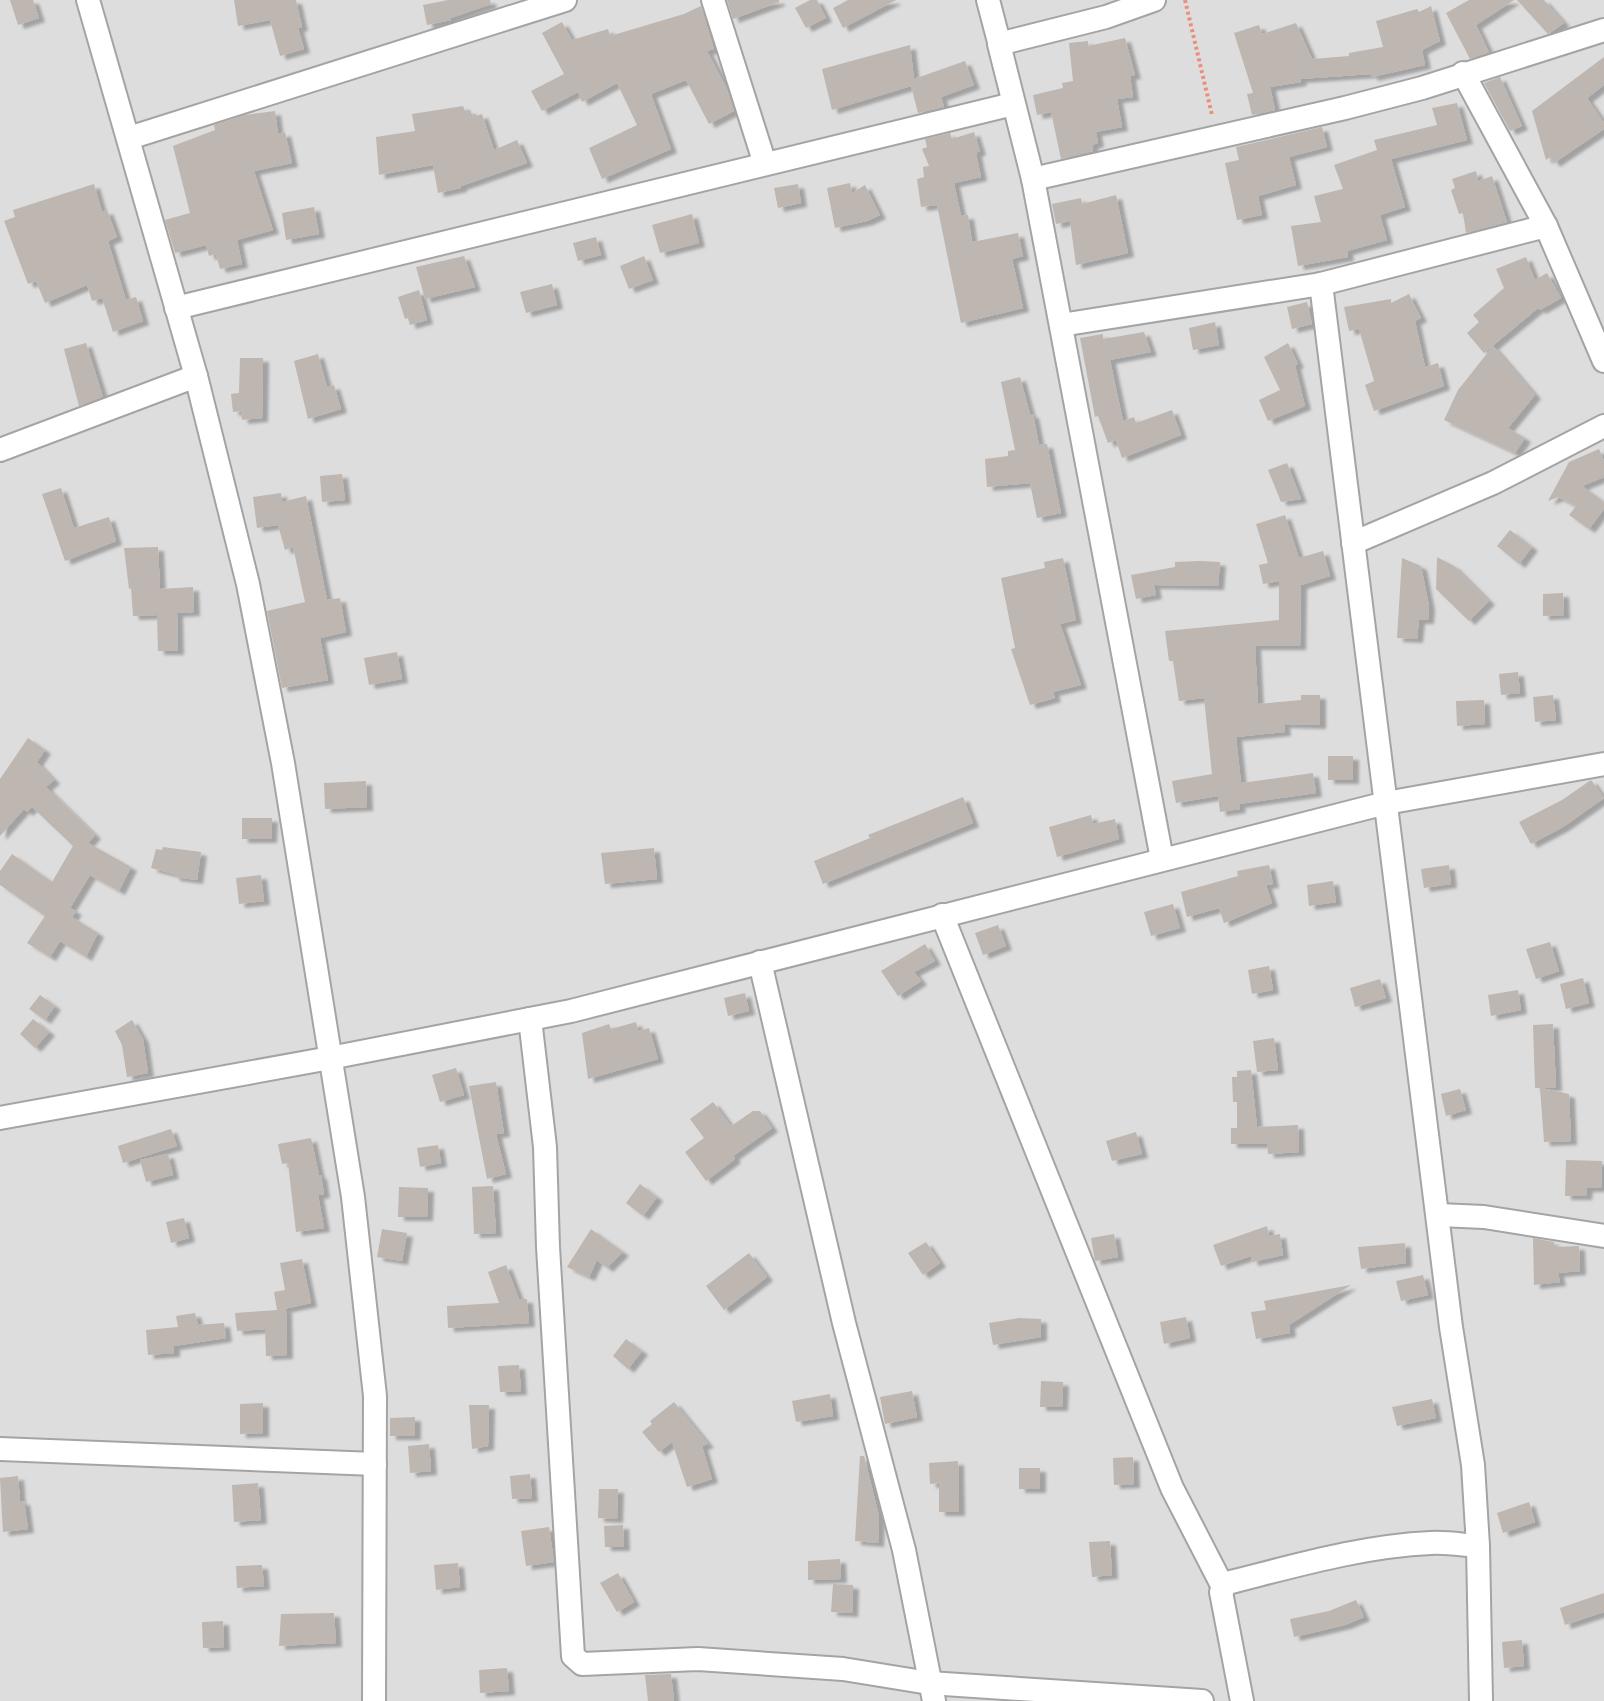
<svg xmlns="http://www.w3.org/2000/svg" width="1604" height="1701" font-family="Commissioner,sans-serif">
<style>
.residential{fill:#dedddd}
.building{fill:#bdb6b1;filter:url(#shadow)}
.lines{fill:none;stroke-linecap:round;stroke-linejoin:round}
.minor-casing{stroke:#a4a4a4;stroke-width:26}
.path{stroke:#ec8e7d;stroke-width:4;stroke-dasharray:3 3;stroke-linecap:butt}
.minor{stroke:#fff;stroke-width:22}
</style>
<defs>
<filter id="shadow"><feDropShadow dx="6" dy="4" stdDeviation="1.5" flood-color="#0004"/></filter>
</defs>
<rect width="100%" height="100%" fill="#f0ede8"/>
<rect class="residential" x="0" y="0" width="1604" height="1701"/>
<g class="building">
<path d="M10,0H33L39,18L18,25Z"/>
<path d="M234,0H296L302,27L298,28L304,49L280,56L270,20L238,26Z"/>
<path d="M448,0H490L491,4L451,18V20L427,25L423,5Z"/>
<path d="M727,0H779V2L733,19Z"/>
<path d="M810,0H817L826,18L806,28L795,8Z"/>
<path d="M848,0H896L843,28L833,8Z"/>
<path d="M1469,0H1514L1476,25L1489,52L1470,59L1446,13Z"/>
<path d="M1517,0H1544L1564,23L1548,34Z"/>
<path d="M701,6L714,49L707,51L727,89L734,111L709,124L686,80L651,94L671,149L602,179L589,148L637,125L617,83L582,102L578,92L542,111L531,91L564,74L542,33L562,22L572,40L608,29L610,36L684,14Z"/>
<path d="M1431,6L1440,41L1422,50L1425,65L1372,77L1371,74L1300,79L1301,82L1270,87L1275,110L1252,115L1247,94L1253,93L1234,33L1259,25L1262,34L1296,23L1312,59L1349,56V53L1383,47L1376,21L1417,9L1419,12Z"/>
<path d="M1125,38L1135,75L1130,76L1133,97L1117,99L1122,127L1096,132L1098,143L1092,145L1093,151L1061,159L1051,112L1037,115L1033,95L1063,88L1062,83L1073,81L1069,43L1088,41V46Z"/>
<path d="M910,45L914,79L965,61L974,85L941,97L944,107L918,113L911,86L832,110L822,69Z"/>
<path d="M1604,57V85L1587,98L1604,123V129L1554,163L1550,157L1546,160L1532,111Z"/>
<path d="M1500,77L1522,126L1510,131L1484,83Z"/>
<path d="M1457,103L1467,140L1391,159L1405,207L1380,215L1387,240L1347,251L1348,257L1298,266L1291,226L1321,222L1314,196L1343,189L1334,165L1377,150L1374,140L1437,125L1432,108Z"/>
<path d="M463,106L465,111L470,110L473,117L482,114L494,150L517,140L527,163L461,186V188L438,193L433,165L379,175L376,137L415,131L412,114Z"/>
<path d="M275,111L278,134L285,132L292,163L254,171L273,230L237,240L242,264L220,269L216,254L209,256L206,245L175,253L165,220L190,213L173,146L215,130L214,125L245,115Z"/>
<path d="M1322,127L1327,147L1289,157L1296,185L1258,196L1262,215L1237,220L1225,163L1239,160L1236,147Z"/>
<path d="M974,132L980,151L976,153L981,177L954,183L961,216L968,215L972,242L1018,233L1023,256L1012,259L1023,308L961,323L937,205L921,207L917,179L924,177L923,167L929,166L922,149L927,147L925,139L950,133L952,139Z"/>
<path d="M1476,171L1478,181L1492,176L1507,222L1466,233L1463,213L1459,214L1451,190L1455,188L1452,179Z"/>
<path d="M850,183L852,193L865,185L880,215L867,221L835,228L827,188Z"/>
<path d="M94,184L102,212L107,210L117,237L108,241L126,300L136,297L143,321L113,332L102,298L92,301L87,285L45,303L36,281L28,284L4,221L15,217L13,210Z"/>
<path d="M798,184L801,203L778,208L774,188Z"/>
<path d="M1116,195L1128,253L1076,265L1070,221L1056,224L1052,204L1081,198L1082,204Z"/>
<path d="M314,207L319,234L286,240L282,213Z"/>
<path d="M692,214L699,243L660,253L652,225Z"/>
<path d="M596,237L601,255L578,261L573,243Z"/>
<path d="M464,256L475,287L425,299L416,267Z"/>
<path d="M644,256L653,280L629,289L620,266Z"/>
<path d="M1526,257L1535,280L1547,273L1561,298L1540,310L1538,308L1484,353L1467,333L1479,322L1473,315L1504,288L1496,269Z"/>
<path d="M552,284L557,305L526,313L520,292Z"/>
<path d="M419,290L427,320L410,325L408,318L405,319L398,297Z"/>
<path d="M1409,294L1421,318L1415,321L1425,367L1438,363L1444,386L1374,411L1365,385L1374,381L1359,329L1349,331L1344,307L1391,299V303Z"/>
<path d="M1307,302L1312,324L1292,329L1287,307Z"/>
<path d="M1215,322L1219,345L1193,350L1189,328Z"/>
<path d="M1144,332L1151,352L1110,360L1123,421L1134,417L1136,423L1172,410L1181,435L1122,458L1116,440L1108,443L1098,416L1095,417L1080,338L1103,334V339Z"/>
<path d="M86,343L103,397L79,406L64,349Z"/>
<path d="M1288,343L1298,364L1295,365L1305,406L1268,421L1259,400L1280,390L1264,357Z"/>
<path d="M1493,346L1535,395L1508,428L1525,438L1515,453L1444,420L1458,390Z"/>
<path d="M318,354L327,387L334,385L341,409L308,419L294,361Z"/>
<path d="M240,358H263L262,418L242,420L241,411L233,412L231,394L239,393Z"/>
<path d="M1020,377L1030,414H1033L1039,445L1047,444L1061,513L1037,518L1030,483L987,487L985,459L1008,456V451L1015,450L1001,382Z"/>
<path d="M1599,449L1604,461V477L1582,486L1604,502V509L1589,529L1569,515L1576,506L1558,497L1548,501L1569,462Z"/>
<path d="M1287,463L1301,499L1281,502L1268,470Z"/>
<path d="M342,474L345,500L322,502L320,476Z"/>
<path d="M61,488L74,528L109,517L116,541L65,561L42,494Z"/>
<path d="M281,493L282,502L306,496L327,600L340,598L346,632L320,638L328,680L282,688L267,611L305,602L293,547L285,550L278,525L257,528L253,497Z"/>
<path d="M1285,515L1299,558L1323,551L1330,576L1301,585L1300,646H1255L1258,704L1301,700V695H1320V725L1284,724L1285,732L1236,737L1241,783L1313,773L1316,793L1239,804L1240,809L1220,812L1218,796L1176,803L1172,781L1212,774L1204,698L1179,701L1173,661H1169L1165,631L1279,620V581L1263,584L1259,565L1268,563L1256,524Z"/>
<path d="M1510,530L1532,547L1519,564L1497,546Z"/>
<path d="M158,547L160,589L193,587L194,612L177,613L178,651H158L157,615L133,616L131,588L129,589L124,548Z"/>
<path d="M1437,557L1454,566L1489,601L1469,621L1436,589Z"/>
<path d="M1063,558L1076,620L1060,624L1081,685L1053,692L1055,698L1030,705L1011,649L1015,648L1001,578L1045,568L1044,562Z"/>
<path d="M1402,558L1421,566L1429,606L1428,620H1419L1417,639L1397,638Z"/>
<path d="M1200,561L1220,562L1218,586L1154,585L1156,595L1136,599L1131,575L1175,567V562Z"/>
<path d="M1563,593L1564,615L1543,616V594Z"/>
<path d="M397,652L402,679L369,685L364,658Z"/>
<path d="M1518,672L1520,693L1501,695L1499,674Z"/>
<path d="M1553,695L1556,720L1535,722L1533,697Z"/>
<path d="M1484,700L1485,724L1457,726L1456,701Z"/>
<path d="M28,738L45,750L37,762L54,780L46,787L95,835L88,843L131,867L119,891L90,875L70,908L76,911L72,917L98,933L86,957L60,941L50,957L27,943L45,916L0,885V871L12,854L52,882L73,846L32,807L27,812L24,809L0,836V779Z"/>
<rect x="1328" y="756" width="25" height="24"/>
<path d="M1591,780L1604,798L1563,827L1531,844L1519,822L1562,800Z"/>
<path d="M366,781L367,807L325,809L324,783Z"/>
<path d="M963,797L973,823L823,884L814,861L870,838L868,835Z"/>
<path d="M1091,815L1093,824L1115,819L1119,839L1057,857L1049,827Z"/>
<path d="M242,818H272L271,839H242Z"/>
<path d="M163,847L201,852L197,880L174,877V874L151,868L156,849L162,850Z"/>
<path d="M654,848L657,879L605,884L601,853Z"/>
<path d="M1269,865L1273,884L1266,885L1272,903L1224,923L1219,908L1187,917L1181,892L1238,876L1237,871Z"/>
<path d="M1449,865L1451,884L1424,888L1421,869Z"/>
<path d="M261,875L264,901L239,904L236,878Z"/>
<path d="M1333,881L1336,902L1309,906L1307,885Z"/>
<path d="M1173,904L1180,928L1151,936L1144,912Z"/>
<path d="M998,925L1006,946L983,955L975,933Z"/>
<path d="M1550,942L1559,971L1536,979L1526,949Z"/>
<path d="M925,944L935,961L914,972L921,981L898,996L881,971Z"/>
<path d="M1269,966L1273,990L1252,994L1248,970Z"/>
<path d="M1583,978L1589,1003L1566,1009L1560,984Z"/>
<path d="M1380,979L1386,998L1355,1007L1350,988Z"/>
<path d="M1518,990L1521,1010L1491,1016L1488,995Z"/>
<path d="M745,993L749,1011L728,1016L724,998Z"/>
<path d="M40,995L55,1006L45,1020L29,1009Z"/>
<path d="M33,1019L49,1032L35,1048L20,1034Z"/>
<path d="M132,1020L143,1039L148,1073L127,1077L122,1045L115,1031Z"/>
<path d="M636,1022L638,1031L649,1028L658,1059L588,1079L582,1033L609,1024L611,1029Z"/>
<path d="M1553,1024L1556,1087L1541,1088L1569,1094L1571,1141L1544,1142L1540,1088H1535L1533,1025Z"/>
<path d="M1274,1038L1278,1070L1257,1072L1253,1041Z"/>
<path d="M456,1068L464,1095L440,1102L432,1075Z"/>
<path d="M1251,1070L1257,1127L1298,1125L1299,1152L1268,1154L1267,1144H1231V1128H1237V1102H1233L1232,1077H1237V1071Z"/>
<path d="M496,1082L504,1133L496,1134L506,1174L487,1179L469,1086Z"/>
<path d="M1460,1089L1466,1110L1446,1116L1441,1094Z"/>
<path d="M713,1102L731,1126L753,1111H760L772,1128L733,1156L735,1159L706,1181L685,1152L704,1138L690,1119Z"/>
<path d="M171,1129L177,1146L123,1163L118,1146Z"/>
<path d="M1136,1132L1142,1154L1112,1161L1106,1141Z"/>
<path d="M311,1138L319,1175H321L324,1194L318,1195L324,1228L296,1232L288,1163L282,1164L278,1144Z"/>
<path d="M438,1145L441,1163L420,1167L417,1148Z"/>
<path d="M168,1154L173,1175L146,1182L140,1160Z"/>
<path d="M1566,1160L1602,1161L1601,1188H1587L1586,1196H1565Z"/>
<path d="M640,1184L657,1197L643,1216L626,1203Z"/>
<path d="M493,1186L496,1233L474,1234L472,1187Z"/>
<path d="M399,1187L428,1188L427,1217H398Z"/>
<path d="M184,1218L189,1238L171,1243L166,1222Z"/>
<path d="M1267,1226L1269,1236L1280,1234L1283,1255L1252,1262L1251,1256L1221,1266L1213,1245Z"/>
<path d="M382,1229L407,1233L402,1261L377,1257Z"/>
<path d="M591,1229L623,1252L607,1268L597,1260L589,1277L567,1267Z"/>
<path d="M1114,1234L1118,1257L1095,1261L1091,1238Z"/>
<path d="M1533,1238L1554,1242V1247L1579,1246L1580,1271L1558,1273L1560,1282L1534,1285Z"/>
<path d="M926,1242L940,1263L923,1275L908,1253Z"/>
<path d="M1405,1243L1406,1263L1361,1269L1358,1247Z"/>
<path d="M749,1253L767,1277L724,1310L706,1286Z"/>
<path d="M302,1259L311,1303L279,1310L286,1309L287,1355L266,1356L265,1329L237,1331L235,1313L277,1310L274,1292L285,1290L280,1263Z"/>
<path d="M506,1265L519,1299H527L529,1323L448,1328L447,1306L499,1303L488,1272Z"/>
<path d="M1423,1275L1428,1295L1401,1301L1396,1281Z"/>
<path d="M1351,1285L1289,1325L1290,1333L1256,1339L1251,1312L1266,1310L1264,1301Z"/>
<path d="M195,1313L198,1325L224,1323L226,1338L174,1346V1353L148,1355L146,1330L178,1327L176,1316Z"/>
<path d="M1186,1317L1190,1338L1164,1344L1160,1322Z"/>
<path d="M1019,1318L1041,1319V1337L993,1345L989,1323Z"/>
<path d="M626,1339L642,1351L628,1369L613,1356Z"/>
<path d="M519,1365L521,1391L500,1392L498,1366Z"/>
<path d="M1041,1381L1063,1382L1062,1407H1040Z"/>
<path d="M912,1391L917,1417L885,1424L880,1397Z"/>
<path d="M830,1394L833,1416L796,1422L792,1401Z"/>
<path d="M1432,1399L1436,1418L1397,1426L1392,1407Z"/>
<path d="M674,1402L708,1444L702,1446L712,1479L687,1487L672,1442L659,1452L642,1432L652,1424L650,1421Z"/>
<path d="M263,1403V1433L240,1434V1404Z"/>
<path d="M469,1405H489L488,1446L472,1449Z"/>
<path d="M415,1417V1436H390V1418Z"/>
<path d="M429,1444L431,1471L410,1473L408,1446Z"/>
<path d="M860,1456H864L879,1516L878,1543L855,1541Z"/>
<path d="M1133,1457L1134,1484L1114,1485L1113,1458Z"/>
<path d="M958,1461L959,1512H939V1483L930,1484L929,1463Z"/>
<rect x="1019" y="1468" width="21" height="21"/>
<path d="M530,1474L532,1498L512,1499L510,1476Z"/>
<path d="M18,1476L20,1501H24L28,1529L3,1532L0,1478Z"/>
<path d="M258,1483L261,1520L234,1522L232,1485Z"/>
<path d="M599,1489H618L617,1519L598,1518Z"/>
<path d="M1529,1502L1535,1522L1503,1533L1497,1513Z"/>
<path d="M623,1525L624,1547H605L604,1526Z"/>
<path d="M549,1527L554,1562L526,1566L521,1531Z"/>
<path d="M1110,1541L1112,1575L1092,1577L1089,1542Z"/>
<path d="M840,1559L841,1579L808,1580V1561Z"/>
<path d="M458,1563L460,1587L436,1590L434,1565Z"/>
<path d="M262,1565L264,1586L237,1588L236,1566Z"/>
<path d="M618,1573L634,1602L617,1612L600,1583Z"/>
<path d="M833,1584L853,1585L852,1613L831,1612Z"/>
<path d="M1604,1593V1612L1565,1625L1560,1608Z"/>
<path d="M1356,1600L1364,1617L1345,1625L1294,1637L1290,1619L1329,1611Z"/>
<path d="M334,1613L336,1643L279,1646L281,1614Z"/>
<path d="M223,1621L224,1647L203,1648L202,1622Z"/>
<path d="M1522,1640L1524,1666L1504,1668L1502,1642Z"/>
<path d="M507,1668L509,1691L480,1693L479,1670Z"/>
<path d="M671,1674L674,1701H648L645,1675Z"/>
</g>
<g class="lines">
<defs>
<g id="minor">
<path d="M88,0L196,376L248,584L283,763L353,1197L375,1396L374,1701"/>
<path d="M713,0L765,164"/>
<path d="M988,0L999,42"/>
<path d="M1154,0L1106,17L999,44L1033,179L1162,859"/>
<path d="M1463,73L1546,226L1604,361"/>
<path d="M129,138L565,0"/>
<path d="M1033,179L1345,108L1422,88L1604,30"/>
<path d="M1321,284L1451,1327L1473,1465L1478,1546L1481,1701"/>
<path d="M176,308L1013,104"/>
<path d="M1061,325L1321,284L1546,226"/>
<path d="M0,450L196,376"/>
<path d="M1353,543L1493,483L1604,426"/>
<path d="M942,915L1172,1488L1223,1587"/>
<path d="M760,962L844,1323L904,1550L934,1701"/>
<path d="M530,1019L545,1147L548,1247L573,1656L582,1664L698,1659L843,1669L929,1683L1202,1701"/>
<path d="M0,1118L330,1058L571,1011L1386,803L1604,764"/>
<path d="M1439,1215L1484,1217L1604,1236"/>
<path d="M0,1449L375,1464"/>
<path d="M1242,1701L1221,1592L1227,1583C1295,1566 1362,1546 1431,1543C1447,1542 1463,1545 1478,1546"/>
</g>
</defs>
<use href="#minor" class="minor-casing"/>
<path class="path" d="M1185,0L1212,115"/>
<use href="#minor" class="minor"/>
</g>
</svg>
